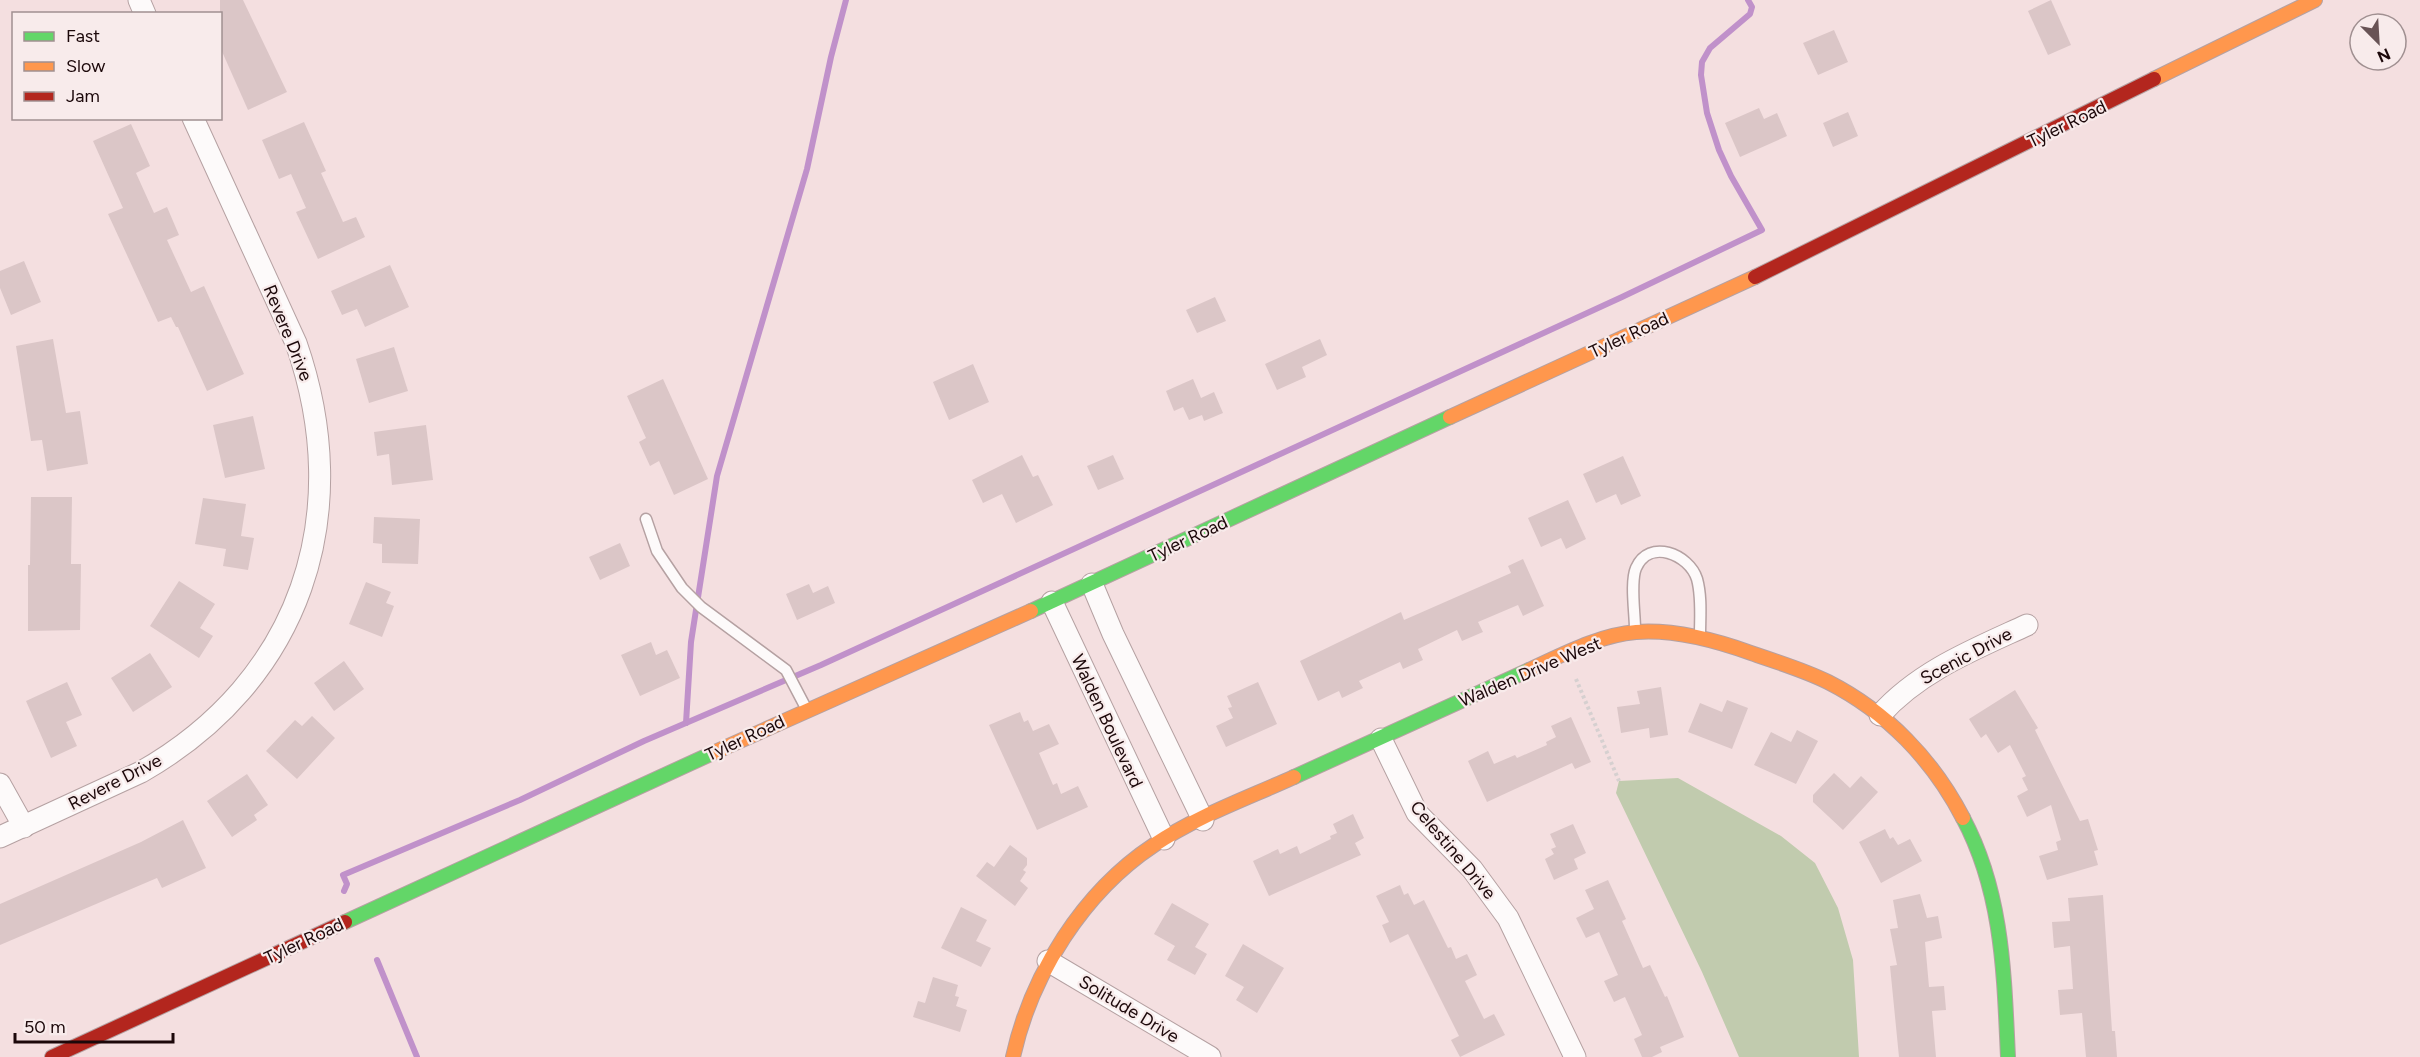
<svg xmlns="http://www.w3.org/2000/svg" width="2420" height="1057" font-family="Figtree,sans-serif">
<style>
.green{fill:#c1cbae}
.lines{fill:none;stroke-linecap:round;stroke-linejoin:round}
.stream{stroke:#c091ca;stroke-width:6}
.building{fill:#dbc6c7}
.lane-casing{stroke:#b5a1a2;stroke-width:13}
.street-casing{stroke:#b5a1a2;stroke-width:23}
.fast-casing{stroke:#b5a1a2;stroke-width:16}
.slow-casing{stroke:#b5a1a2;stroke-width:16}
.jam-casing{stroke:#b5a1a2;stroke-width:16}
.path{stroke:#d6d0d0;stroke-width:4;stroke-dasharray:3 3;stroke-linecap:butt}
.lane{stroke:#fdfafa;stroke-width:10}
.street{stroke:#fdfafa;stroke-width:21}
.fast{stroke:#63d668;stroke-width:14}
.slow{stroke:#ff974d;stroke-width:14}
.jam{stroke:#b3261e;stroke-width:14}
.labels{text-anchor:middle;dominant-baseline:central;stroke-width:4.5;stroke-linejoin:round;paint-order:stroke}
.street-label{font-size:18px;fill:#1c080a;stroke:#f8ebeb}
</style>
<rect width="100%" height="100%" fill="#f4dfe0"/>
<path class="green" d="M1678,778L1781,836L1815,863L1838,908L1853,960L1859,1057H1739L1702,972L1616,793L1619,781Z"/>
<g class="lines">
<g class="stream">
<path d="M686,723L691,642L717,476L807,169L831,57L846,0"/>
<path d="M344,891L347,884L343,875L520,800L644,741L821,665L1002,582L1622,297L1762,230L1731,176L1719,150L1707,113L1701,75L1702,62L1710,48L1750,14L1752,7L1748,0"/>
<path d="M377,960L417,1057"/>
</g>
</g>
<g class="building">
<path d="M220,0H243L287,92L248,110L220,47Z"/>
<path d="M2051,0L2071,45L2048,55L2028,11Z"/>
<path d="M1834,30L1848,62L1818,75L1803,43Z"/>
<path d="M1759,108L1764,119L1777,113L1787,136L1740,157L1725,123Z"/>
<path d="M1848,112L1858,136L1833,147L1823,123Z"/>
<path d="M304,122L326,171L321,173L343,222L356,217L365,237L318,259L296,212L306,208L291,174L279,179L262,140Z"/>
<path d="M131,124L150,166L136,173L154,213L167,207L179,235L167,240L191,292L204,286L244,374L207,391L178,327H176L171,317L158,322L108,214L123,208L93,141Z"/>
<path d="M24,261L41,302L11,315L0,288V271Z"/>
<path d="M390,265L409,307L365,327L357,309L342,315L331,291Z"/>
<path d="M1215,297L1226,321L1197,333L1186,310Z"/>
<path d="M53,339L66,413L80,411L88,464L47,471L42,440L31,441L16,346Z"/>
<path d="M1320,339L1327,355L1302,367L1306,377L1277,390L1265,364Z"/>
<path d="M394,347L408,391L369,403L356,359Z"/>
<path d="M973,364L989,402L949,420L933,382Z"/>
<path d="M663,379L708,479L674,495L659,461L650,466L639,442L646,438L627,396Z"/>
<path d="M1193,379L1201,398L1214,392L1223,413L1204,421L1202,415L1189,420L1183,407L1174,411L1166,391Z"/>
<path d="M253,416L265,469L225,478L213,425Z"/>
<path d="M426,425L433,480L392,485L389,454L377,456L374,432Z"/>
<path d="M1022,455L1033,477L1038,475L1053,505L1016,523L1002,494L983,503L972,480Z"/>
<path d="M1113,455L1124,479L1098,490L1087,466Z"/>
<path d="M1623,456L1641,496L1621,505L1616,494L1596,503L1583,474Z"/>
<path d="M31,497H72L71,564H81L80,630L28,631V565H30Z"/>
<path d="M203,498L246,504L241,536L254,538L248,570L223,566L226,549L195,544Z"/>
<path d="M1568,500L1586,539L1566,549L1561,538L1541,547L1528,518Z"/>
<path d="M374,517L420,519L418,564L382,563V544L373,543Z"/>
<path d="M620,543L630,566L600,580L589,557Z"/>
<path d="M1523,559L1544,606L1523,616L1518,605L1478,622L1483,632L1462,641L1457,630L1418,649L1423,660L1403,669L1400,662L1359,681L1363,688L1342,698L1339,691L1318,701L1300,661L1401,612L1404,620L1511,573L1508,566Z"/>
<path d="M179,581L215,604L200,628L213,636L199,658L150,626Z"/>
<path d="M366,582L391,592L386,603L394,606L382,637L349,624Z"/>
<path d="M809,584L813,593L828,586L835,603L797,620L786,594Z"/>
<path d="M651,642L656,655L667,650L680,678L640,696L621,655Z"/>
<path d="M150,653L172,687L133,712L111,678Z"/>
<path d="M344,661L364,689L334,711L314,683Z"/>
<path d="M67,682L82,715L66,722L77,746L51,758L26,701Z"/>
<path d="M1258,682L1277,724L1226,747L1216,726L1233,718L1228,708L1232,707L1227,696Z"/>
<path d="M1661,687L1668,735L1650,738L1649,728L1621,733L1617,707L1640,704L1637,691Z"/>
<path d="M2015,690L2038,728L2035,730L2080,821L2088,819L2098,850L2094,851L2098,865L2047,880L2039,856L2058,850L2056,842L2061,840L2051,805L2027,817L2017,796L2028,790L2022,778L2026,776L2010,745L1998,753L1986,734L1981,738L1969,719Z"/>
<path d="M1727,700L1748,708L1732,749L1688,732L1700,703L1722,712Z"/>
<path d="M1020,712L1024,722L1028,720L1033,731L1049,724L1059,744L1039,753L1053,785L1057,783L1061,794L1078,786L1088,807L1037,830L989,725Z"/>
<path d="M312,716L335,738L297,779L266,751L295,720L302,726Z"/>
<path d="M1571,717L1591,762L1575,769L1572,763L1487,802L1468,761L1488,751L1494,764L1515,755L1517,758L1547,745L1546,742L1556,737L1551,726Z"/>
<path d="M1797,730L1818,741L1796,784L1754,765L1771,732L1791,742Z"/>
<path d="M1834,773L1850,788L1861,776L1878,792L1843,830L1813,802V795Z"/>
<path d="M247,774L268,805L254,815L257,820L232,837L207,801Z"/>
<path d="M1353,814L1364,838L1355,843L1361,855L1269,896L1253,861L1278,849L1280,854L1297,846L1300,854L1331,839L1330,836L1337,833L1333,824Z"/>
<path d="M183,820L206,868L162,888L157,878L0,945V904L141,842Z"/>
<path d="M1573,824L1586,853L1574,859L1578,869L1554,880L1545,859L1554,854L1551,849L1556,847L1550,834Z"/>
<path d="M1885,829L1890,839L1893,837L1898,845L1910,839L1922,861L1881,883L1859,842Z"/>
<path d="M1010,845L1027,858V865L1023,870L1026,872L1020,881L1028,888L1015,906L976,876L987,862L994,867Z"/>
<path d="M1608,880L1626,919L1622,921L1643,968L1650,965L1665,997L1667,996L1684,1037L1660,1047L1662,1052L1652,1057H1642L1634,1039L1642,1035L1625,997L1614,1002L1604,981L1618,975L1599,932L1586,938L1576,918L1594,909L1585,890Z"/>
<path d="M1400,885L1404,895L1408,893L1414,905L1424,900L1448,948L1451,947L1456,959L1467,954L1477,975L1465,981L1484,1019L1494,1014L1505,1035L1460,1057L1451,1040L1459,1036L1408,934L1390,943L1382,925L1389,922L1376,896Z"/>
<path d="M1920,894L1927,918L1938,916L1942,938L1925,942L1929,987L1944,986L1946,1010L1932,1011L1936,1057H1899L1890,966L1897,965L1890,929L1898,928L1893,900Z"/>
<path d="M2103,895L2112,1031H2115L2117,1057H2086L2082,1013L2060,1015L2058,990L2073,989L2070,946L2054,948L2052,922L2070,921L2068,898Z"/>
<path d="M1172,903L1209,924L1195,947L1207,954L1195,975L1167,960L1175,946L1154,934Z"/>
<path d="M961,907L987,920L976,941L991,948L981,967L941,948Z"/>
<path d="M1243,944L1284,968L1257,1013L1236,1000L1244,987L1225,976Z"/>
<path d="M933,977L958,985L955,996L959,997L956,1006L967,1010L960,1032L913,1017L918,1001L925,1003Z"/>
</g>
<g class="lines">
<defs>
<g id="lane">
<path d="M646,519L657,551L682,588L701,607L786,670L807,710"/>
<path d="M1635,629C1635,613 1630,582 1636,568C1649,538 1689,554 1697,579C1702,597 1700,617 1700,635"/>
</g>
<g id="street">
<path d="M139,0L145,14"/>
<path d="M1092,584L1113,634L1203,820"/>
<path d="M1052,602L1164,839"/>
<path d="M1880,715C1919,671 1975,649 2027,625"/>
<path d="M1381,739L1417,813L1472,869L1508,918L1575,1057"/>
<path d="M0,784L24,827"/>
<path d="M0,837L141,772C301,681 356,515 296,343L193,118"/>
<path d="M1048,961L1210,1057"/>
</g>
<g id="fast">
<path d="M1031,611L1450,417"/>
<path d="M1294,777L1529,670"/>
<path d="M1963,818C2003,893 2004,974 2008,1057"/>
<path d="M345,922L715,752"/>
</g>
<g id="slow">
<path d="M2154,79L2315,0"/>
<path d="M1450,417L1755,277"/>
<path d="M1529,670C1562,655 1599,635 1636,632C1675,629 1715,640 1751,653C1777,662 1804,670 1828,682C1887,712 1933,760 1963,818"/>
<path d="M715,752L1031,611"/>
<path d="M1013,1057C1031,975 1083,892 1154,845C1197,816 1248,798 1294,777"/>
</g>
<g id="jam">
<path d="M1755,277L2154,79"/>
<path d="M52,1057L345,922"/>
</g>
</defs>
<use href="#lane" class="lane-casing"/>
<use href="#street" class="street-casing"/>
<use href="#fast" class="fast-casing"/>
<use href="#slow" class="slow-casing"/>
<use href="#jam" class="jam-casing"/>
<path class="path" d="M1576,679L1619,781"/>
<use href="#lane" class="lane"/>
<use href="#street" class="street"/>
<use href="#fast" class="fast"/>
<use href="#slow" class="slow"/>
<use href="#jam" class="jam"/>
</g>
<g class="labels">
<g class="street-label">
<text transform="translate(2067 124) rotate(-26)">Tyler Road</text>
<text transform="translate(288 333) rotate(68)">Revere Drive</text>
<text transform="translate(1629 335) rotate(-25)">Tyler Road</text>
<text transform="translate(1188 539) rotate(-25)">Tyler Road</text>
<text transform="translate(1966 656) rotate(-28)">Scenic Drive</text>
<text transform="translate(1530 672) rotate(-23)">Walden Drive West</text>
<text transform="translate(1107 721) rotate(65)">Walden Boulevard</text>
<text transform="translate(745 738) rotate(-25)">Tyler Road</text>
<text transform="translate(115 782) rotate(-27)">Revere Drive</text>
<text transform="translate(1453 850) rotate(50)">Celestine Drive</text>
<text transform="translate(304 941) rotate(-25)">Tyler Road</text>
<text transform="translate(1129 1009) rotate(31)">Solitude Drive</text>
</g>
</g>
<rect x="12" y="12" width="210" height="108" fill="#f8ebeb" stroke="#a09091" stroke-width="1.5"/>
<rect x="24" y="32" width="30" height="9" fill="#63d668" stroke="#a09091" stroke-width="1.5"/>
<text x="66" y="42" font-size="18" fill="#1c080a">Fast</text>
<rect x="24" y="62" width="30" height="9" fill="#ff974d" stroke="#a09091" stroke-width="1.5"/>
<text x="66" y="72" font-size="18" fill="#1c080a">Slow</text>
<rect x="24" y="92" width="30" height="9" fill="#b3261e" stroke="#a09091" stroke-width="1.5"/>
<text x="66" y="102" font-size="18" fill="#1c080a">Jam</text>
<g transform="translate(2378 42) rotate(156)"><circle r="28" fill="#f8ebeb" stroke="#a09091" stroke-width="1.5"/>
<path d="M0-4.5L10 22L0 15L-10 22Z" fill="#685355"/>
<text y="-9" font-size="16" font-weight="bold" text-anchor="middle" fill="#1c080a">N</text>
</g>
<path d="M15 1033v9h158v-9" fill="none" stroke="#1c080a" stroke-width="3"/>
<text x="24" y="1033" font-size="18" fill="#1c080a" stroke="#f8ebeb" stroke-width="4.5" paint-order="stroke">50 m</text>
</svg>
